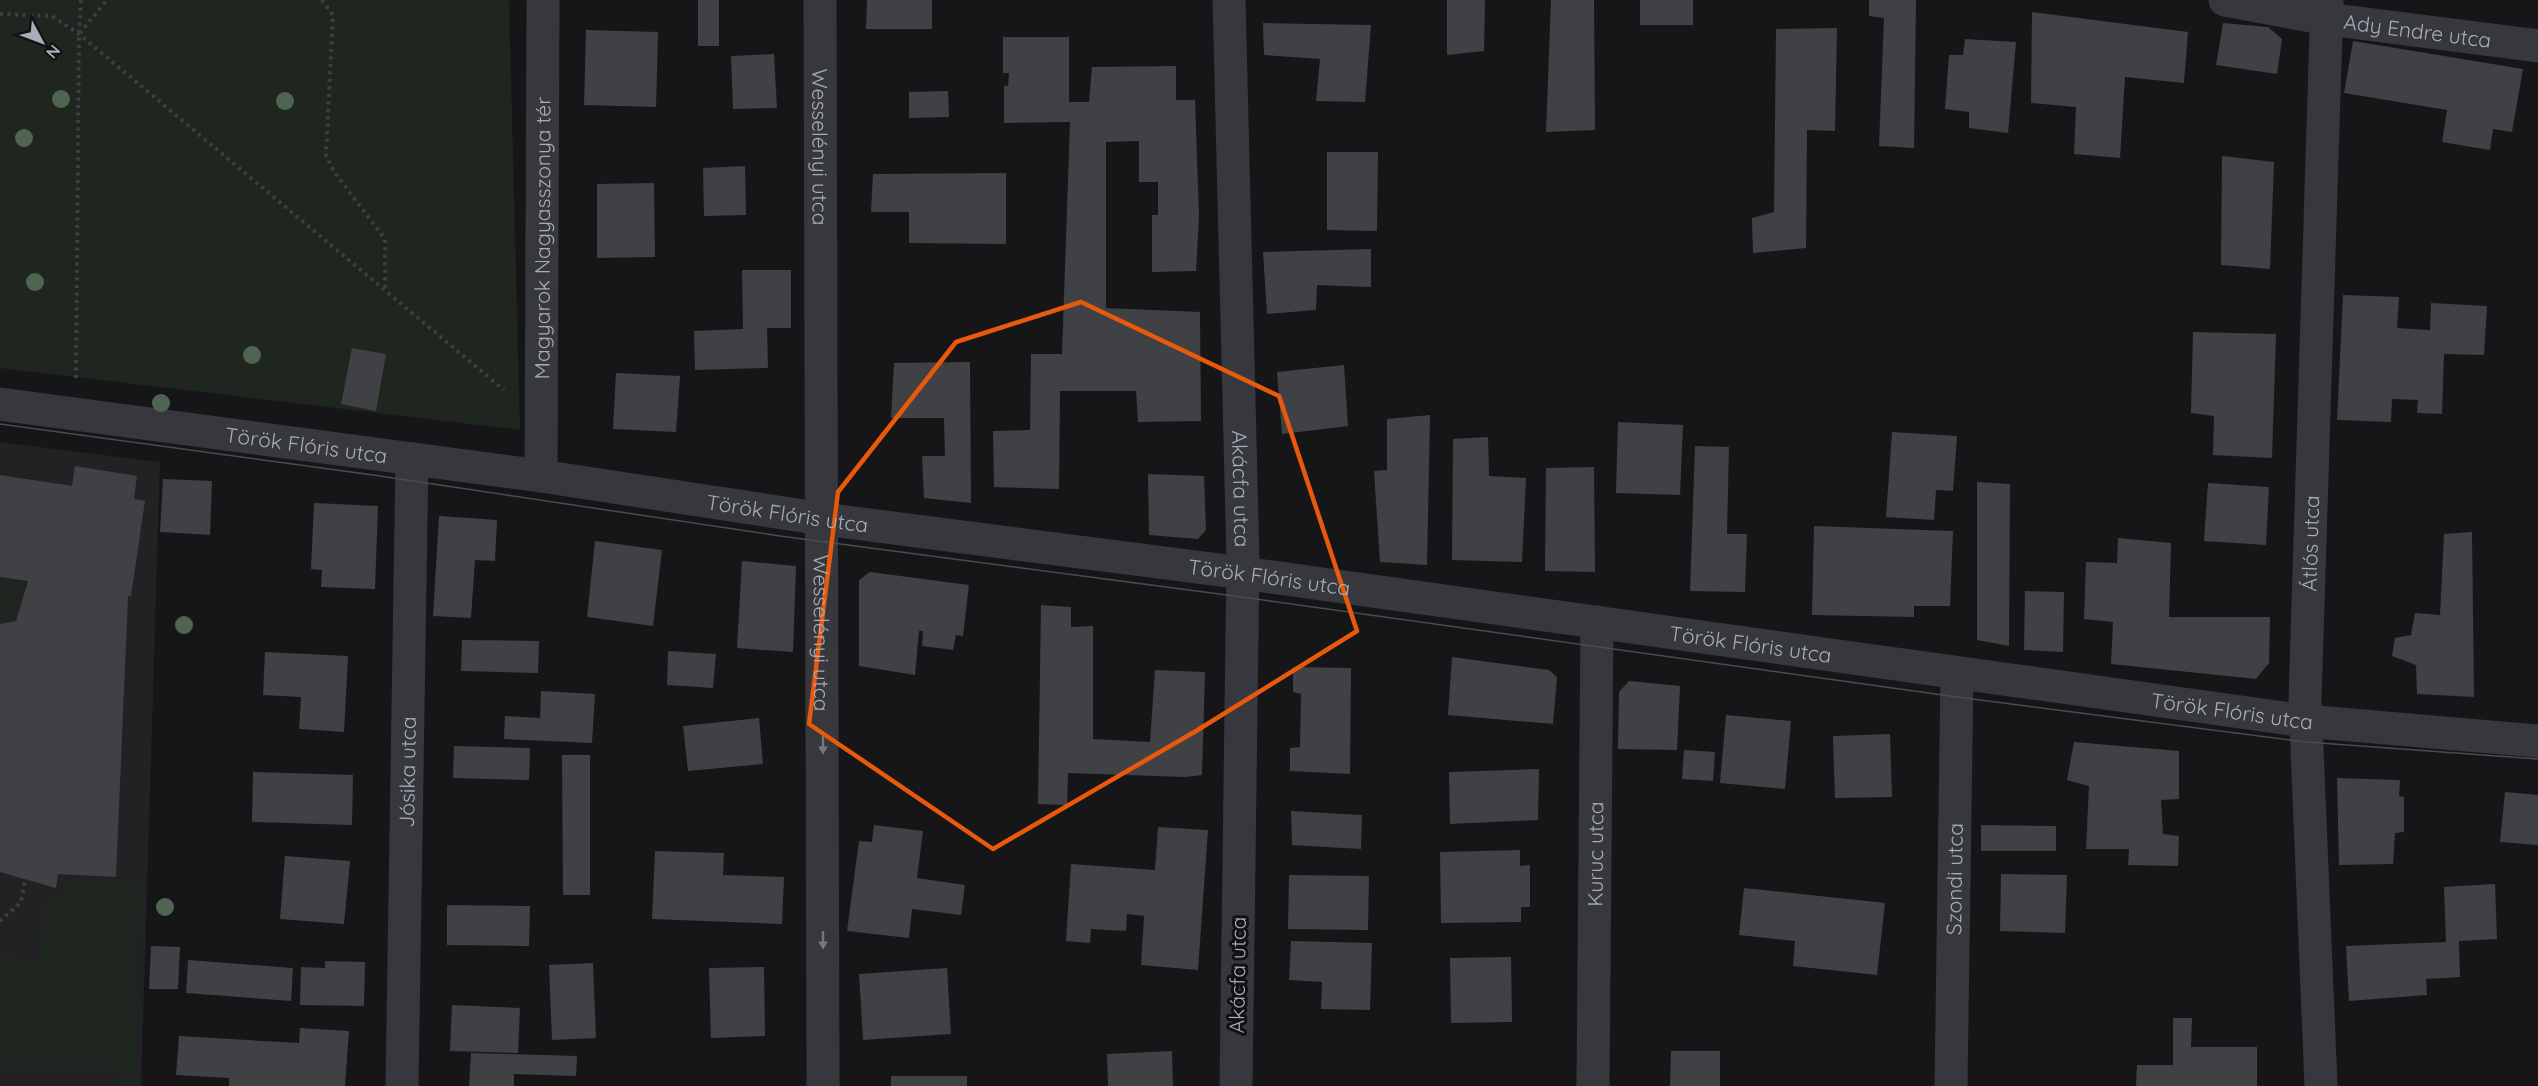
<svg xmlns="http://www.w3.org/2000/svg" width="2538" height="1086" font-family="Quicksand,sans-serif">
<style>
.built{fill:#222225}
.green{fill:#1e261f}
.building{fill:#404145}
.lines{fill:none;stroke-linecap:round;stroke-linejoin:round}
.path{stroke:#3d3f44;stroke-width:4;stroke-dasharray:3 4.5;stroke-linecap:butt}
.minor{stroke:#37383d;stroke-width:33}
.tram{stroke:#4a4c52;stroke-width:1.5}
.tree{fill:#506452}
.oneway{fill:#757881}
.marked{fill:none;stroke:#e8590c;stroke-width:4.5;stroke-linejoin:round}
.labels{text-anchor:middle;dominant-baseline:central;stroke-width:6;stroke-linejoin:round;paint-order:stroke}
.street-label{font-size:21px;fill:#a8adb8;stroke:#111113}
</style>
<rect width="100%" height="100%" fill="#161618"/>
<path class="built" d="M0,442L160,462L141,1086H0Z"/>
<g class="green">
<path d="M0,0H509L520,430L0,368Z"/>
<path d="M0,578L25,582L12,619L0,620Z"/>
<path d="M141,881L135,1086H120V1067H0V952L38,965L46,891L62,896L66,882Z"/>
</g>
<g class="building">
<rect x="698" y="0" width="21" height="46"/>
<path d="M867,0H932V29H866Z"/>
<path d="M1447,0H1485L1484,51L1447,55Z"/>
<path d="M1551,0H1594L1595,130L1546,132Z"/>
<rect x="1640" y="0" width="53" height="25"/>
<path d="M1869,0H1916L1914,148L1879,146L1884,18L1869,16Z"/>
<path d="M2032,12L2188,32L2184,83L2125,77L2120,158L2074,154L2076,107L2031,103Z"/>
<path d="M1263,23L1371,25L1365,102L1316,101L1320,59L1264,55Z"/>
<path d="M2223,23L2268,27L2282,39L2277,74L2216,65Z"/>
<path d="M1837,28L1835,131L1807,130L1806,248L1753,253L1752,218L1774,212L1776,29Z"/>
<path d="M586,30L658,32L656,107L584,105Z"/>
<path d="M1003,37H1069V102H1089L1092,67L1176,66V100H1195L1199,216L1196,271L1152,272V215H1158V182H1139V141L1106,142V308L1200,312L1201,421L1138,422L1136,391H1060L1059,489L994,487L993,431L1030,430L1031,354H1062L1070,122L1004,123V86H1008L1009,73H1003Z"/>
<path d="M1965,39L2016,42L2008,133L1969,128V112L1945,109L1949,55H1963Z"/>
<path d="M2353,41L2523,69L2512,132L2493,129L2490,150L2442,142L2447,110L2344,93Z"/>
<path d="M774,54L777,108L733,109L731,56Z"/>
<path d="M948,91L949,117L909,118V92Z"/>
<path d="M1327,152H1378L1377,231L1327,230Z"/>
<path d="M2222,156L2274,162L2270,269L2221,265Z"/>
<path d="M745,166L746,215L704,216L703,168Z"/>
<path d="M1006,173V244L909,243V212H871L873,174Z"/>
<path d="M654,183L655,257L597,258V184Z"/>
<path d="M1371,249V287L1317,285L1316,310L1267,314L1263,252Z"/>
<path d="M742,270H791V328H767L768,368L695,370L694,331L743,329Z"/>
<path d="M2343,295L2399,297L2397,328L2430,330L2431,303L2487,306L2484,355L2444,354L2442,414L2417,413L2418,400L2392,399L2391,422L2337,420Z"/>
<path d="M2193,332L2276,334L2272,458L2213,455L2214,416L2191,413Z"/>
<path d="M352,348L386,354L376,411L341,404Z"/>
<path d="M970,362L971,503L924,498L922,456H945L944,418H891L894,363Z"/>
<path d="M1344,365L1348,426L1282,434L1277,372Z"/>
<path d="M616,373L680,376L676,432L613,429Z"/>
<path d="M1430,415L1427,565L1380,562L1374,471L1387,470V419Z"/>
<path d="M1618,422L1683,425L1680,495L1616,493Z"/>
<path d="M1892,432L1957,436L1953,491L1936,490L1934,520L1886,517Z"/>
<path d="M1488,437L1489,476L1526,478L1522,562L1452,560L1453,439Z"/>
<path d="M1695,446L1729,447L1727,534H1747L1745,592L1690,591Z"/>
<path d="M75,466L137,476L134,499L145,501L131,596H128L116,877L58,874L56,888L0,872V624L16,621L28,581L0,577V475L72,486Z"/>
<path d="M1594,467L1595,572L1545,571L1546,468Z"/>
<path d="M1148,474L1204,476L1206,530L1198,539L1149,535Z"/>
<path d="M163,479L212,481L210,535L160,532Z"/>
<path d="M1977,482L2010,484L2009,646L1977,640Z"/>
<path d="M2208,483L2269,487L2266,545L2204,541Z"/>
<path d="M314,503L378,506L375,589L321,587L322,570L311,569Z"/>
<path d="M439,516L497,520L495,561L475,560L471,618L433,616Z"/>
<path d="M1814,526L1953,531L1950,606H1914V617L1812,615Z"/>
<path d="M2472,532L2474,697L2417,694L2416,665L2392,656L2395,638L2411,635L2415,613L2440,615L2444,534Z"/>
<path d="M2118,538L2171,543L2169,617H2270L2269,663L2256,679L2111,664L2113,622L2084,619L2086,562L2117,563Z"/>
<path d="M595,541L662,550L653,626L587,617Z"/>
<path d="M742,561L796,566L793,652L737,648Z"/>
<path d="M870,572L969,585L963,636L956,635L953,650L922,646L923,631H919L915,675L859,666V580Z"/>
<path d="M2025,591L2064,592L2063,652L2024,650Z"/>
<path d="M1041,605L1071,607V627L1093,626V739L1150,742L1155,670L1205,672L1202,775L1185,777L1068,773L1067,805L1038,804Z"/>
<path d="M462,640L539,641L538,673L461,671Z"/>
<path d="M668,651L716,654L713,688L667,685Z"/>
<path d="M265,652L348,656L344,732L299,729L301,697L263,695Z"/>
<path d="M1452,657L1549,670L1557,677L1553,724L1448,715Z"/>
<path d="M1293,667L1351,668L1350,774L1290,771V748L1300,747L1301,694L1293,692Z"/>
<path d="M1629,681L1680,686L1677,750L1618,749L1619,692Z"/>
<path d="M541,691L595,694L592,743L504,739L505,716L540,718Z"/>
<path d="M1726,715L1791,721L1785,789L1720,783Z"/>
<path d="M759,718L763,764L688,771L683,726Z"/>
<path d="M1890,734L1892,797L1835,798L1833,736Z"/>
<path d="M2074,742L2179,751V799L2161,800L2163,834L2179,836L2178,866L2128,865L2129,849H2086L2089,786L2067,780Z"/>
<path d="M454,746L530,748L529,780L453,778Z"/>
<path d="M1684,750L1715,752L1713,781L1682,779Z"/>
<path d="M562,755H590V895H563Z"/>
<path d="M1539,769L1538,820L1450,824L1449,772Z"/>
<path d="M253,772L353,775L352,825L252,822Z"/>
<path d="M2337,778L2400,780L2399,796L2404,797V832L2395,833L2393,864L2339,865Z"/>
<path d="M2505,792L2538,795V845L2500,842Z"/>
<path d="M1291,811L1362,815L1361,849L1292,845Z"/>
<path d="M874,825L923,831L917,878L965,885L961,915L912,909L909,938L847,931L859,841L872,842Z"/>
<path d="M1981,825L2056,826V851H1981Z"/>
<path d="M1158,827L1208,830L1198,970L1141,965L1144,916L1127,914L1126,931L1091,929L1090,943L1066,941L1071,864L1155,870Z"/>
<path d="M1520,850V866L1530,865V907H1521V922L1441,923L1440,852Z"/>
<path d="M655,851L724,853L723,875L784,877L782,924L652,919Z"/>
<path d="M285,856L350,861L344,924L280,919Z"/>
<path d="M2001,874L2067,875L2065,933L2000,931Z"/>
<path d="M1289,875L1369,876L1368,930L1288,929Z"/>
<path d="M2495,884L2497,939L2459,941L2460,977L2426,979L2427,995L2349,1001L2346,946L2446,942L2444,887Z"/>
<path d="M1744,888L1885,903L1877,975L1793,966L1795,941L1739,935Z"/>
<path d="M447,905L530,906L529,946L447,945Z"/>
<path d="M1291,941L1372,943L1370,1010L1321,1009L1322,982L1289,980Z"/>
<path d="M151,946L180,947L178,989H149Z"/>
<path d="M1511,957L1512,1022L1451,1023L1450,958Z"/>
<path d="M188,960L293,968L291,1001L186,993Z"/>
<path d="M325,961L365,962L364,1006L300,1005L301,967L325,968Z"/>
<path d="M593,963L596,1038L552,1040L549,965Z"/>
<path d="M764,967L765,1036L711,1038L709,968Z"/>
<path d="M947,968L951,1034L863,1040L859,974Z"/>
<path d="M452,1005L520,1008L518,1053L450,1051Z"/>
<path d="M2173,1018H2192L2191,1047H2257V1086H2136L2137,1065H2173Z"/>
<path d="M300,1028L349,1031L345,1086H229V1078L176,1075L179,1036L299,1043Z"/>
<path d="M1172,1051L1173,1086H1108L1107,1054Z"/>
<path d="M1671,1051H1720V1086H1670Z"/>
<path d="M471,1053L577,1056L576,1076L514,1074V1086H469Z"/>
<rect x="891" y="1076" width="76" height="10"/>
</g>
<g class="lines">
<g class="path">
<path d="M322,0L333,15L326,156L335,173L385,239V292"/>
<path d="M0,14L52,16L79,34L504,390"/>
<path d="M79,33L81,0"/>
<path d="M76,378L79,34L107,0"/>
<path d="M0,921L21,902L25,879"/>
</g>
<g class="minor">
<path id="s1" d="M820,0L823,1086"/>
<path id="s2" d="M1229,0L1243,560L1236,1086"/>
<path id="s3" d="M2225,0L2327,19L2538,46"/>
<path id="s4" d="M0,404L541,476L823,519L1243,573L2305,721L2538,741"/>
<path id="s5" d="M541,476L543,0"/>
<path id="s6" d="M402,1086L412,459"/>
<path id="s7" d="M1593,1086L1597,622"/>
<path id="s8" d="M1951,1086L1957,673"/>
<path id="s9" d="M2321,1086L2305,700L2327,0"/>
</g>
<path class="tram" d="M0,424L373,475L780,536L1242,597L1957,697L2306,742L2538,759"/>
</g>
<g class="tree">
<circle cx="61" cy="99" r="9"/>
<circle cx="285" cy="101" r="9"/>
<circle cx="24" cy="138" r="9"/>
<circle cx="35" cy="282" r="9"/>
<circle cx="252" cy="355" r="9"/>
<circle cx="161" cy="403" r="9"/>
<circle cx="184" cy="625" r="9"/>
<circle cx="165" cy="907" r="9"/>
</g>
<defs><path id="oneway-solid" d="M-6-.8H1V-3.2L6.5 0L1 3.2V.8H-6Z" transform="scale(1.5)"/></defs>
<g class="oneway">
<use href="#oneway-solid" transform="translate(823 745) rotate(90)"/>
<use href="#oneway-solid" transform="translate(823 940) rotate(90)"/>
</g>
<path class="marked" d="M1081,302L1279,396L1357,631L1196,731L993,849L809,724L838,492L956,342Z"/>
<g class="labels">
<g class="street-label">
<text stroke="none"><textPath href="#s3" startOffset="195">Ady Endre utca</textPath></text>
<text stroke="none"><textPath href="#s1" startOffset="147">Wesselényi utca</textPath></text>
<text stroke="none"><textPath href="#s5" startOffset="238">Magyarok Nagyasszonya tér</textPath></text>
<text stroke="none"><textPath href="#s4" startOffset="309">Török Flóris utca</textPath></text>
<text stroke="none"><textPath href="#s2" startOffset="489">Akácfa utca</textPath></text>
<text stroke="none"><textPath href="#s4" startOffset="795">Török Flóris utca</textPath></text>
<text stroke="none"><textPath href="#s9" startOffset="543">Átlós utca</textPath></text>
<text stroke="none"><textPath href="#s4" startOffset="1281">Török Flóris utca</textPath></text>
<text stroke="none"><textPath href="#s1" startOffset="633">Wesselényi utca</textPath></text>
<text stroke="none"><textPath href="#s4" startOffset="1767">Török Flóris utca</textPath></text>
<text stroke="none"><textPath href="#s4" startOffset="2253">Török Flóris utca</textPath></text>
<text stroke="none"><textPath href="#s6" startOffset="314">Jósika utca</textPath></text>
<text stroke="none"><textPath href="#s7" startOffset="232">Kuruc utca</textPath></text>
<text stroke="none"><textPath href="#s8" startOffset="207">Szondi utca</textPath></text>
<text transform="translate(1237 975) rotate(-89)">Akácfa utca</text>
</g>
</g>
<g transform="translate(42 42) rotate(131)" stroke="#111113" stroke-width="4.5" paint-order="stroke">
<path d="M0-4.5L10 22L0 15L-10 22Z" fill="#a8adb8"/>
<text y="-9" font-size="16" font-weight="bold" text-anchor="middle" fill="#a8adb8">N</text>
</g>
</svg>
